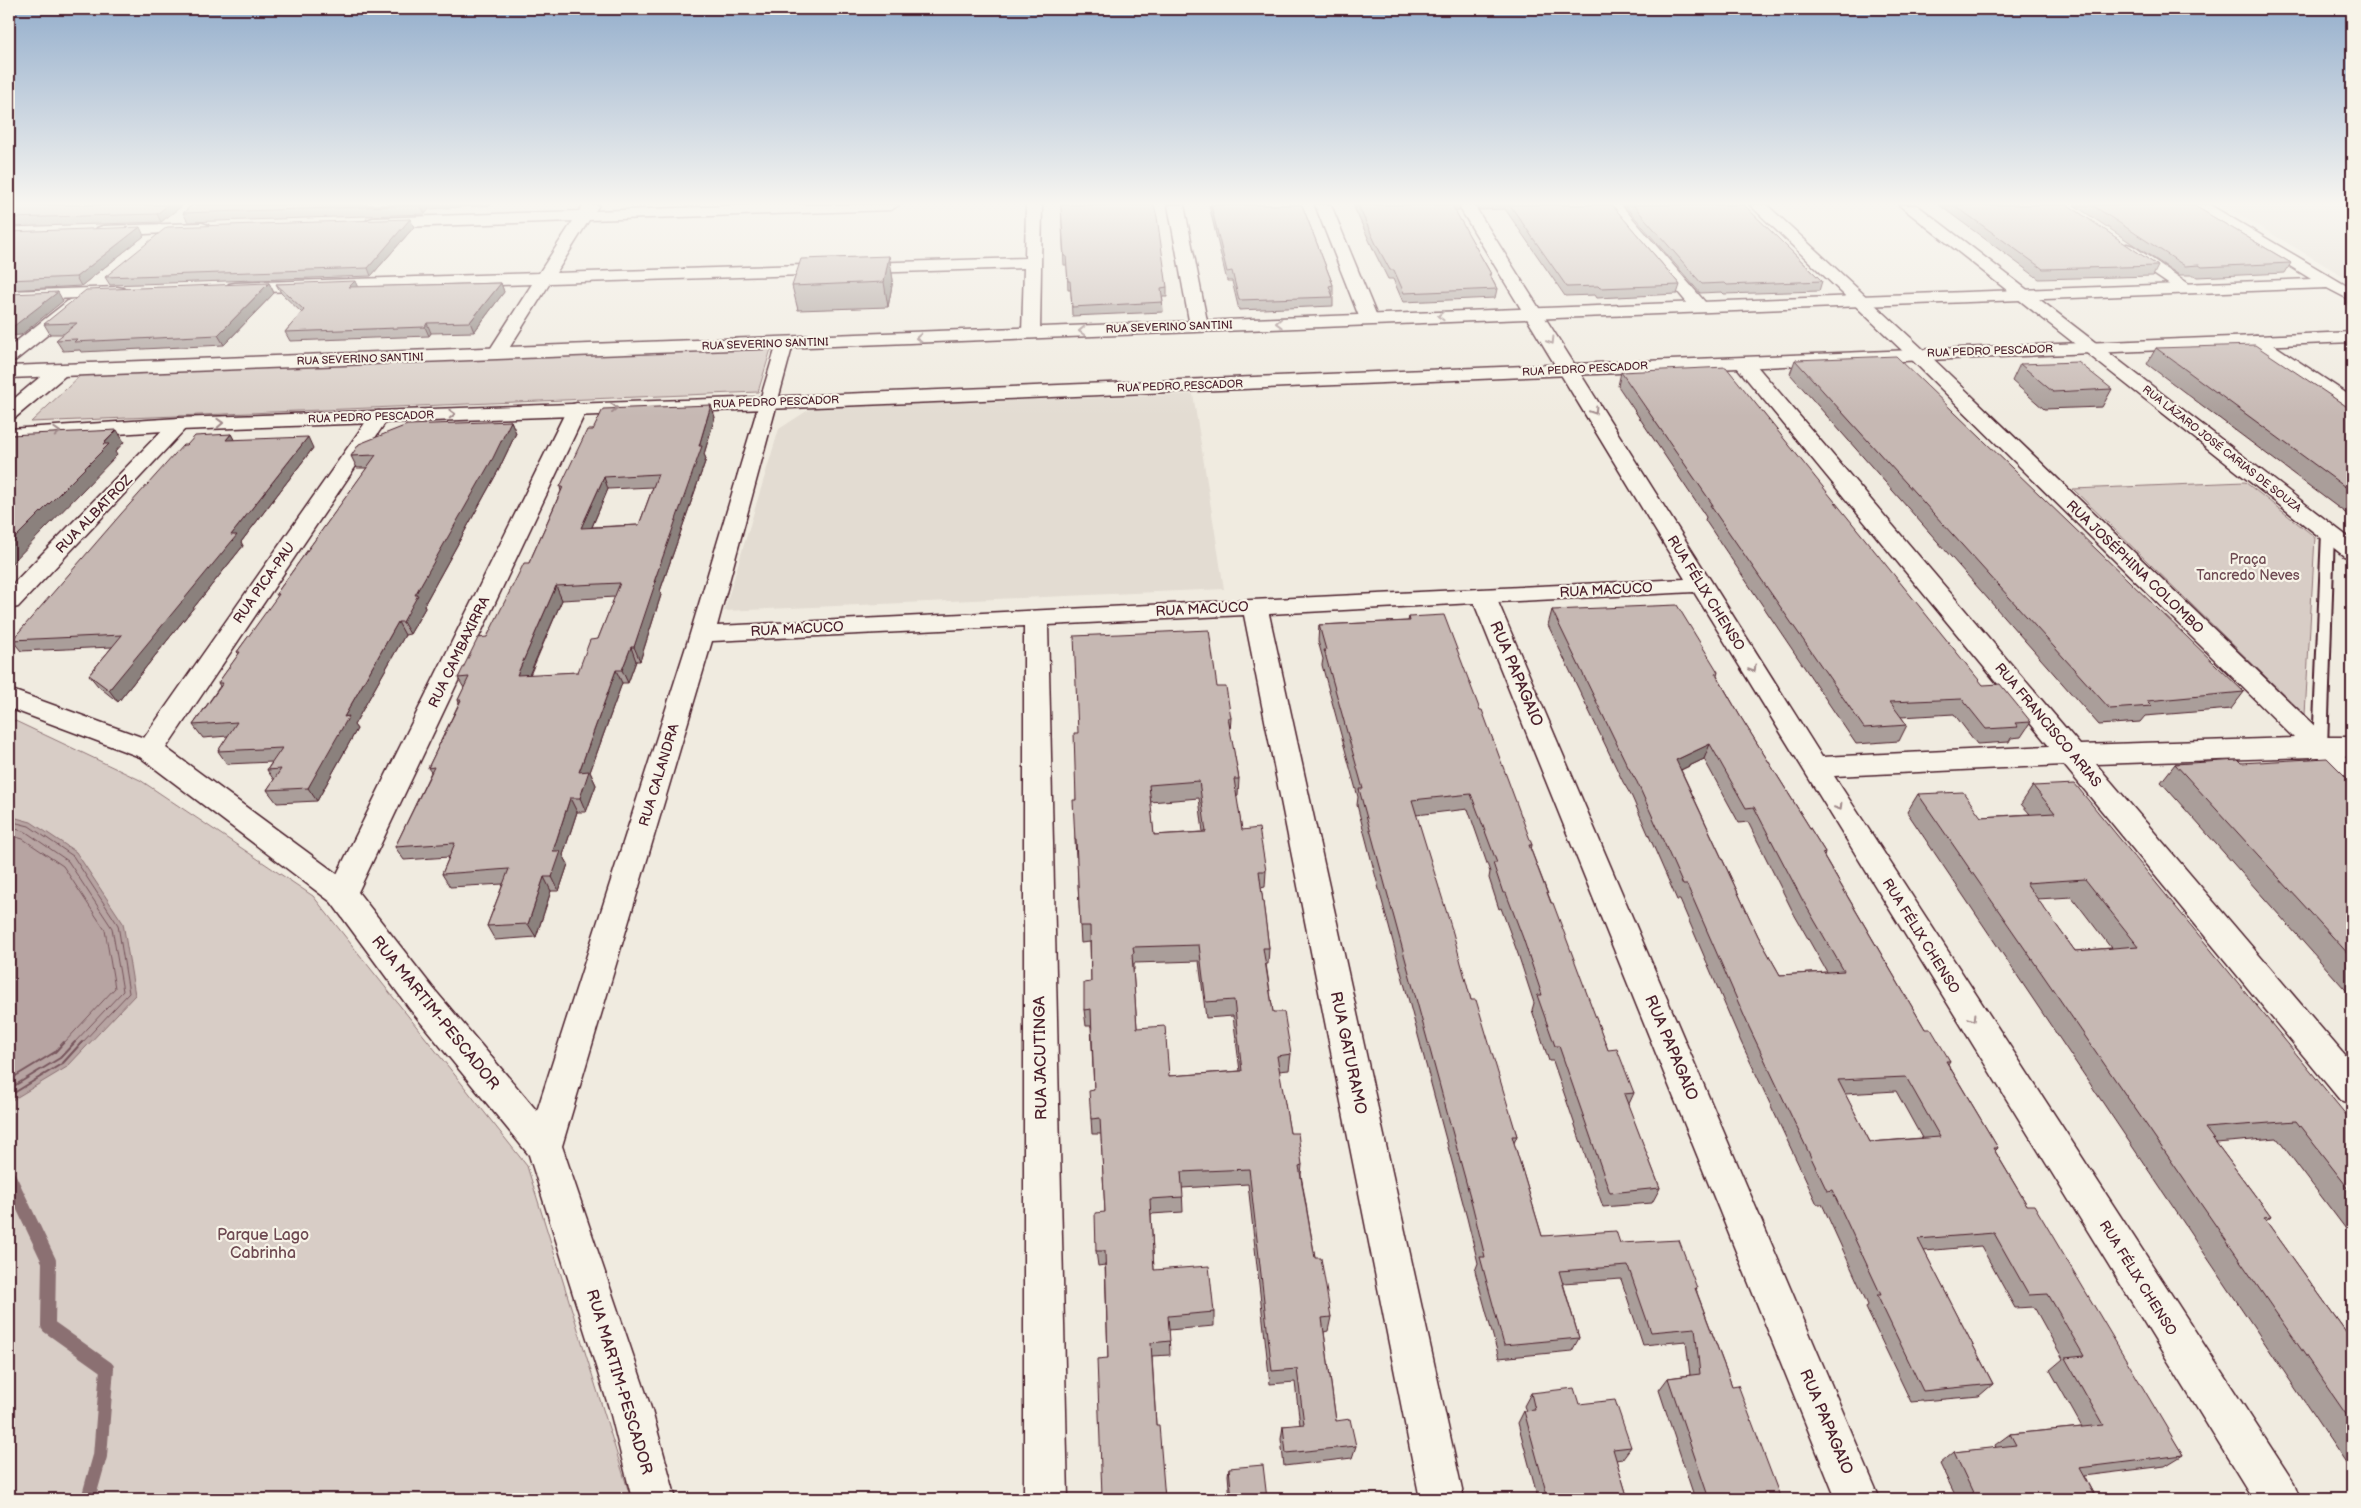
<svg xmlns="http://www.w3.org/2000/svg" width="2361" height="1508" font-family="'Balsamiq Sans',sans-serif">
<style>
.built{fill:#e3dcd2}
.green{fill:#d8cdc6;stroke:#917678}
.water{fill:#b7a4a2;stroke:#8b6f72}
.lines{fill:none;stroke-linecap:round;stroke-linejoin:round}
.shore-far1{stroke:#76545b;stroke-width:1}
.shore{stroke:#76545b;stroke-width:2}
.stream{stroke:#8b6f72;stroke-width:14}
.service-casing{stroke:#4a1f2b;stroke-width:4}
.minor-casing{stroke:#4a1f2b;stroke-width:3}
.tertiary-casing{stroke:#4a1f2b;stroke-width:3}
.service{fill:#f7f3e8;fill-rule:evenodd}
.minor{fill:#f7f3e8;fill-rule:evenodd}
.tertiary{fill:#f7f3e8;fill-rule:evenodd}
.wall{fill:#aa9e9a;stroke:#4a1f2b;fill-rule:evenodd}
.shaded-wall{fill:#8b817d;stroke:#4a1f2b}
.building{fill:#c6b8b3;stroke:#4a1f2b;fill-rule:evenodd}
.oneway{stroke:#a0898a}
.labels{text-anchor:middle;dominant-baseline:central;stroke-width:4.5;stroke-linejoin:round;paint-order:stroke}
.far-street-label{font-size:11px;fill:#4a1f2b;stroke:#f7f3e8}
.street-label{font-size:14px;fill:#4a1f2b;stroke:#f7f3e8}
.park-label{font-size:14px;fill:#6e4a52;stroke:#f7f3e8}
.near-street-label{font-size:16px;fill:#4a1f2b;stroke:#f7f3e8}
.near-park-label{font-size:16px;fill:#6e4a52;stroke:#f7f3e8}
</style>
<rect width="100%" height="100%" fill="#f0ebe0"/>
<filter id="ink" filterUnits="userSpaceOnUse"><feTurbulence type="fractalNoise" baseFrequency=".02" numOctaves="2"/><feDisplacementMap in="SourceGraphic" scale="10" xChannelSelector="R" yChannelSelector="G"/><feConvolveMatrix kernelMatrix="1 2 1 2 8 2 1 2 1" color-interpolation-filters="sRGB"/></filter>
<g filter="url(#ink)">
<g class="built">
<path d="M2223,205H2352V280H2350Z"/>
<path d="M1193,394L1224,589L724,611L779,429L813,407Z"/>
</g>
<g class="green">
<path d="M771,349L758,392L31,422L83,373Z"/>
<path d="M2245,482L2315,537L2305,715L2073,489Z"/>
<path d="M9,718L140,780L313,896L527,1166L631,1499H9Z"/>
</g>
<path class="water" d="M9,816L31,822L76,852L123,923L135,995L67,1067L9,1102Z"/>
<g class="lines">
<g class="shore-far1">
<path d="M9,821L29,826L73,856L118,925L129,993L81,1044"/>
<path d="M9,827L26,832L68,861L112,928L123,991L73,1044"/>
<path d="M9,835L23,839L63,866L105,930L115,988L63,1044"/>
</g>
<g class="shore">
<path d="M9,1080L55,1052L64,1042"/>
<path d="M9,1089L60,1058L75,1042"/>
<path d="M9,1096L63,1063L82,1042"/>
</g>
<path class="stream" d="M9,1177L49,1261L48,1326L107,1368L100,1456L88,1499"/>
<defs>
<path id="service" d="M2328,529L2334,532L2327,748L2320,753L2313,748L2322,532Z"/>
<g id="minor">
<path d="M583,205H599L595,211L756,205H899L891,210L589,220L556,273L1025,258L1026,205H1042L1040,333L1037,337H1025L1022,333L1024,268L550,283L503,358H489L487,354L532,284L235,293L229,292L226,288L229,284L235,283L539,273L573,221L373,228L367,226L365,223L367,220L373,218L579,211Z"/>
<path d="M1168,205H1184L1208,326L1205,330H1193L1190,326Z"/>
<path d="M1315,205H1331L1378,319L1375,323H1363L1360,319Z"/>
<path d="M1458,205H1474L1822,757L2049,746L1736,366L1734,362L1736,358H1750L2080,745L2294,738L1910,358L1750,205H1767L1924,350L2326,737H2352V755L2345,756L2352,763V789L2342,786L2313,757L2096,764L2352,1064V1104L2340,1100L2064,765L1834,776L2294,1483L2300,1499H2253L1694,592L1498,602L1880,1499H1836L1474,603L1269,614L1464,1499H1420L1244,615L1048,625L1068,1499H1024V626L712,641L562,1146L652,1411L676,1499H632L610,1411L529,1155L409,1008L331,902L140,757L9,708V689L144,738L372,413L379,411L386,413L389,417L166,748L337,874L567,409L570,405L577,403L584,405L587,409L358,892L433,988L537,1111L690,634L778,340H790L793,344L717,626L1685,579Z"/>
<path d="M1605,205H1621L1705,302L1708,306L1705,310H1693Z"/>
<path d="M1899,205H1917L2352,540V558L2344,556Z"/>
<path d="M202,223L208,225L210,228L208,231L103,236L97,234L95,231L97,228L103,226Z"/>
<path d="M2127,244L2133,246L2195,288L2192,292H2180L2121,252L2119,249L2121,246Z"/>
<path d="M117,287L123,288L126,292L123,296L9,301V291Z"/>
<path d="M75,299L81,300L84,304L81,308L16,360L9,362V347L69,300Z"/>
<path d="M2256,336L2262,337L2352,397V412L2345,410L2250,345L2247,341L2250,337Z"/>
<path d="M59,365L66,367L68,371L66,375L16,417L9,419V403L52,367Z"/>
<path d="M179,418L186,420L189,424L186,428L18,607L9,609V588L172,420Z"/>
</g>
<g id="tertiary">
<path d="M2191,205H2210L2352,289V301L2327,288L9,378V366L2311,279Z"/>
<path d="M2352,332V342L767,409L179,430L9,441V429L179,418L767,397Z"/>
</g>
</defs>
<use href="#service" class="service-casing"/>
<use href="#minor" class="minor-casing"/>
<use href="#tertiary" class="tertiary-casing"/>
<use href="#service" class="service"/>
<use href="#minor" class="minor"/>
<use href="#tertiary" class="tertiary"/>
</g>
<g class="wall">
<path d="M9,205H183L161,222L9,227V228Z"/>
<path d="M192,205H491L429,209L425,214L188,222L183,213Z"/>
<path d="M1061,205L1167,287V297H1162L1163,312L1072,316L1071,290H1068L1067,265H1064Z"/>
<path d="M1209,205H1302L1333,285V306L1239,310L1232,281H1227Z"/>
<path d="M1353,205H1460L1459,211H1455L1491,274V277L1497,289L1495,298L1403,302L1393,279H1388L1375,253Z"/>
<path d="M1476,205H1612L1680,285L1677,294L1597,298L1595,295L1565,296L1505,209L1479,210Z"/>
<path d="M1624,205H1744L1822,281L1819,291L1724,294L1722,292L1700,293Z"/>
<path d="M1939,205H2068L2158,266L2153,276L2039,279Z"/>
<path d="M2074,205H2193L2291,263L2285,273L2197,277L2194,275H2179Z"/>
<path d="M410,219L414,227L371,276L110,285L105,277Z"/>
<path d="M9,232L144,236L81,286L9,290Z"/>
<path d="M889,256L893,280L888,307L798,310L792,286Z"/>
<path d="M269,283L274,293L224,345L81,352L80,350L63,351L56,340L64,334H50L44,324Z"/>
<path d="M501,283L504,292L474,332L431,333L429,336L290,341L285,332L302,313L281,293L276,284L358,287Z"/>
<path d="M2156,348L2352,410V518L2147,364Z"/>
<path d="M1795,360L2244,692L2231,709L2145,716L2140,722L2099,725L1790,374Z"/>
<path d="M2020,364L2112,389L2102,407L2044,409L2012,381Z"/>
<path d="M1621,372L1983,685L2031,722L2021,737L2011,738L2009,742L1977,744L1954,714L1901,717L1907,725L1899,741L1856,744L1705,520L1706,517L1618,386Z"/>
<path d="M715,417L704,454L706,459L660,591L661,595L640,661H636L628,683H622L590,772L596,785L586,812H577L563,855L568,864L559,891H551L536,937L495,940L487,926L503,884L450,887L442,874L449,857L404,860L395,847L431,772L428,768L459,703L458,700L464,688L458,678L487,637L529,563L561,491L560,487L593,430ZM653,487L639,525L592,527L608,489ZM615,597L598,639L578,672L530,675L562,600Z"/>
<path d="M511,421L516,433L498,471L424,605L425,608L410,634L405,635L354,725L357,729L317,801L277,803L267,790L274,780L267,770L272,762L227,764L218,751L228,736L203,738L193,725L220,686L218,683L239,654L237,652L278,597L276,594L367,468H357L351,456Z"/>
<path d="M231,434L234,440L313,448L241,542L243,546L118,702L98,686L89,675L112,647L21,651L12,640L187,445Z"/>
<path d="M1552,610L1718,672L1717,676L1740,716L1825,852L1824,856L1925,1029L1950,1061L1948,1064L1998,1148L1995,1151L2027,1205L2183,1455L2165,1466L2084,1476L2096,1499H1957L1940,1464L1954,1452L1996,1448L1995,1445L2010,1434L2082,1427L2050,1370L2063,1359L2034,1307L2015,1308L1981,1246L1924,1251L1993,1384L1979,1396L1911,1402L1866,1308L1868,1305L1822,1204H1817L1741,1042L1680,900H1677L1632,797L1623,782L1548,625ZM1704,759L1739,823L1748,822L1794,914L1827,972L1780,975L1758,936L1681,770ZM1896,1091L1922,1138L1870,1142L1845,1094Z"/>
<path d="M1409,617L1532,845L1531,850L1608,1050L1634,1093L1628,1106L1660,1188L1652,1203L1603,1207L1553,1061H1549L1532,1010L1534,1003L1518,954L1501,908L1499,909L1489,878L1490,872L1468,809L1416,815L1471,1000L1517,1136L1514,1143L1542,1236L1620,1243L1697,1288L1696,1290L1732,1386L1781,1499H1695L1659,1390L1668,1378L1690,1375L1686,1341L1643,1345L1621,1279L1563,1283L1579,1338L1572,1351L1499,1358L1475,1271L1478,1263L1467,1218L1381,897L1357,805L1358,797L1322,665L1323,659L1318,641L1319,625L1408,621Z"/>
<path d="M1217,687L1231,718L1230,733L1239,779L1238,795L1236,796L1242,830L1266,871L1265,887L1261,888L1269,948L1268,964H1266L1273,1012L1291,1054L1289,1070L1279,1071L1290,1133L1302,1165L1301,1175L1315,1258L1331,1317L1328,1331L1324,1332L1336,1421L1356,1446L1352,1458L1284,1466L1281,1439L1283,1426L1300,1425L1295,1382L1270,1384L1248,1184L1182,1188L1183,1212L1151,1214L1154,1270L1214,1312V1326L1169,1330L1170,1355L1152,1356L1156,1425L1165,1499H1102L1108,1358L1105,1265L1098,1266L1096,1251L1105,1212L1101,1134H1092L1091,1119L1094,1090L1091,1026H1086L1084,1010L1091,982L1090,942L1081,943L1080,926L1077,857H1076L1075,840L1078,733ZM1199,798L1203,832L1154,835L1150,802ZM1199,961L1206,1018L1233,1016L1240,1071L1169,1076L1137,1028L1133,970H1134V963Z"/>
<path d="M2241,763L2352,783V997L2161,782L2175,764Z"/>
<path d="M2033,786L2352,1122V1237L2277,1138L2216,1143L2271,1217L2266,1221L2352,1340V1468H2349L1907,812L1918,794L1981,817L2030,814L2021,804ZM2072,897L2111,948L2075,951L2037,899Z"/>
<path d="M1531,1393L1579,1404L1631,1447L1622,1459L1616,1460L1628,1499H1538L1518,1423L1524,1411H1526L1524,1406Z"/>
<path d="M1229,1468L1267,1499H1230L1228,1475Z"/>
</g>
<g class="shaded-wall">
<path d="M168,205H183L161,222L157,214Z"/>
<path d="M422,205H428L429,209L425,214L421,206Z"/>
<path d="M410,219L414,227L371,276L368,268Z"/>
<path d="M140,227L144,236L81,286L76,277Z"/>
<path d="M889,256L893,280L888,307L884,282Z"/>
<path d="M355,281L359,290L349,287Z"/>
<path d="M269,283L274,293L224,345L218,335Z"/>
<path d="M501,283L504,292L474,332L470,322Z"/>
<path d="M58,292L63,301L21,335L9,336V326Z"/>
<path d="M427,323L431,333L429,336L425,327Z"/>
<path d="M711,405L715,417L704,454L706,459L660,591L661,595L640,661L634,647L654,582L699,446Z"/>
<path d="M511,421L516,433L498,471L424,605L425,608L410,634L403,622L415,595Z"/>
<path d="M117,430L124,442L115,452L117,455L9,566V544Z"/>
<path d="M231,434L237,445L226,440Z"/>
<path d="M308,437L313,448L241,542L243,546L118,702L109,690Z"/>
<path d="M604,477L608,489L586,541L581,528Z"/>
<path d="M556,586L562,600L523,689L517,675Z"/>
<path d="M398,622L405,635L354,725L357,729L317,801L308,788L344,717Z"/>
<path d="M631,647L636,661L628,683L622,670Z"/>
<path d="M616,670L622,683L590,772L596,785L586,812L580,798L579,772Z"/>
<path d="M1710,744L1704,759L1670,775L1676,760Z"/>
<path d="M570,798L577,812L563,855L568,864L559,891L552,877L553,851Z"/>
<path d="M544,877L551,891L536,937L528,924Z"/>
</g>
<g class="building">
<path d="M9,205H168L157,214L9,218Z"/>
<path d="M192,205H422L183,213Z"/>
<path d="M1061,205H1154L1157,217L1167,287L1161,288L1163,302L1072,307L1070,281H1068L1066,256H1064Z"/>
<path d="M1211,205H1302L1333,285L1329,286L1333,297L1239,300L1232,271L1227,272Z"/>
<path d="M1358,205H1452L1491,274H1489L1497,289L1404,293L1394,270H1390L1376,244Z"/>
<path d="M1510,205H1612L1680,285L1600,288L1598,286L1567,287Z"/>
<path d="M1633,205H1744L1822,281L1727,285L1725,283L1702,284Z"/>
<path d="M1954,205H2068L2158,266L2043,269Z"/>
<path d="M2092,205H2193L2291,263L2202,267L2199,265L2185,266Z"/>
<path d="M410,219L368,268L105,277L167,227Z"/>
<path d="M140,227L76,277L9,280V232Z"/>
<path d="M889,256L884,282L792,286L801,259Z"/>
<path d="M355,281L349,287L501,283L470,322L427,323L425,327L285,332L304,310L276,284Z"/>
<path d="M269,283L218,335L74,342L77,339L56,340L77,323L44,324L86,290Z"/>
<path d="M58,292L14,326H9V294Z"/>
<path d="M2255,345L2352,410V492L2156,348Z"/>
<path d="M1896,356L2244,692L2147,701L2152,706L2110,709L1795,360Z"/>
<path d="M2078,362L2112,389L2053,392L2020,364Z"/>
<path d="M1726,367L1983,685L2000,684L2031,722L2015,723L2018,727L1986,729L1962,699L1890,702L1907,725L1864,728L1710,505H1713L1621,372Z"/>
<path d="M711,405L699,446H702L654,582L656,581L634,647H631L622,670H616L579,772L589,771L580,798H570L553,851H561L552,877H544L528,924L487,926L509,869L442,874L455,843L395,847L434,767L428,768L461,700H458L469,677L458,678L478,638L487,637L524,563H529L563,487H560L587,430H593L603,409ZM658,474L639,525L581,528L604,477ZM620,583L598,639L590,640L578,672L517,675L556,586Z"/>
<path d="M511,421L493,458L415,595H418L403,622H398L344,717L349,716L308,788L267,790L281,769L267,770L282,748L218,751L237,722L193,725L223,683H218L240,652H237L279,594H276L376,455L351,456L359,444L407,425Z"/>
<path d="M117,430L103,444H109L9,544V435Z"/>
<path d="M231,434L226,440L308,437L231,535H237L109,690L89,675L122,635L12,640L121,514L183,445H187L195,436Z"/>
<path d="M1677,605L1718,672L1715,673L1740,716L1825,852L1822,853L1925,1029H1931L1950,1061H1946L1998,1148H1993L2027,1205H2034L2183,1455L2079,1468L2096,1499H1976L1954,1452L2016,1445L2010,1434L2103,1425L2065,1358L2084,1356L2048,1294L2029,1295L1994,1233L1918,1239L1993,1384L1923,1391L1877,1295H1881L1832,1190L1827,1191L1749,1027L1687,885H1683L1637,782L1628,767L1552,610ZM1710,744L1746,808L1754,807L1802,899L1844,971L1780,975L1758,936L1676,760ZM1906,1077L1940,1137L1870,1142L1838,1080Z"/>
<path d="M1444,615L1480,710H1482L1532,845H1529L1551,903H1553L1608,1050L1617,1049L1634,1093L1624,1094L1660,1188L1610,1193L1559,1046H1555L1537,995H1542L1523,938L1506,893H1503L1493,863H1497L1471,794L1412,800L1453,933L1471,1000H1476L1517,1136H1512L1542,1236L1616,1231L1620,1243L1679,1240L1697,1288H1695L1732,1386L1738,1385L1781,1499H1709L1668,1378L1700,1374L1695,1328L1651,1332L1628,1266L1559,1271L1579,1338L1504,1345L1480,1257H1485L1472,1204L1384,881L1359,789H1363L1324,650H1326L1319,625L1410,621L1409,617Z"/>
<path d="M1209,630L1217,687H1226L1231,718H1228L1239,779H1234L1242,830L1259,828L1266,871H1259L1269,948H1263L1273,1012H1284L1291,1054L1277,1056L1290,1133H1298L1302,1165L1299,1166L1315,1258H1321L1331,1317L1322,1318L1336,1421L1350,1419L1356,1446L1286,1453L1283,1426L1304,1424L1297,1369L1272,1371L1249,1169L1181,1172L1183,1197L1150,1199L1154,1270L1209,1266L1214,1312L1168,1316L1170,1341L1151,1343L1156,1425H1159L1165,1499H1123V1494L1102,1496L1097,1359L1108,1358L1105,1251H1096L1095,1213L1105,1212L1100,1118L1091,1119L1089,1091L1094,1090L1091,1009L1084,1010V983L1091,982L1090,926H1080L1076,840H1075L1073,800H1076L1074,733H1078L1074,636ZM1199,781L1206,832L1154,835L1149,785ZM1199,945L1206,1002L1234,1000L1242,1071L1169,1076L1165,1026L1137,1028L1132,954L1134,953L1133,947Z"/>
<path d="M2327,758L2352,783V958L2175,764L2238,760L2241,763Z"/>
<path d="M2075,784L2352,1122V1193L2296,1121L2205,1128L2271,1217L2264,1218L2352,1340V1423L1918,794L1963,792L1981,817L2055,813L2033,786ZM2085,879L2138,946L2075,951L2026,883Z"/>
<path d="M1574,1388L1579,1404L1615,1400L1631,1447L1613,1449L1628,1499H1548L1524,1411L1535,1410L1531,1393Z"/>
<path d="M1263,1465L1267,1499H1232L1229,1468Z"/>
</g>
<defs><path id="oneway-chevron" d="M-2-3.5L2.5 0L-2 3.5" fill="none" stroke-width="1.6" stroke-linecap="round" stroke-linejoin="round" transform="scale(1.25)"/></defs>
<g class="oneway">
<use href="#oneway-chevron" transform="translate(1441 316) rotate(178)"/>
<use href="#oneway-chevron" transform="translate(1279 323) rotate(178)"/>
<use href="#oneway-chevron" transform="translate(1082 331) rotate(178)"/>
<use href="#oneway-chevron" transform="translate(919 338) rotate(177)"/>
<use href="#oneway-chevron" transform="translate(1551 341) rotate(58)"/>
<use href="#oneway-chevron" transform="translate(614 408) rotate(-2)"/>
<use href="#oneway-chevron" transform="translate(1594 411) rotate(58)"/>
<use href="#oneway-chevron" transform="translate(452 414) rotate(-2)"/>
<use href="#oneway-chevron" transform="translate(220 423) rotate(-2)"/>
<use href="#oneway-chevron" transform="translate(57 432) rotate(-3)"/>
<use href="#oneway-chevron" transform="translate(1753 669) rotate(58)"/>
<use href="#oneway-chevron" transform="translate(1839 807) rotate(58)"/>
<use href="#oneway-chevron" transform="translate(1973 1018) rotate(58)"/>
</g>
</g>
<linearGradient id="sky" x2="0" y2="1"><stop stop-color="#94aecc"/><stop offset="0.49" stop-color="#f8f6f1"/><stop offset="1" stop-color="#f8f6f1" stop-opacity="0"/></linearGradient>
<rect width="2361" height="416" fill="url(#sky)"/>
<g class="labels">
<g class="far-street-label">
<text transform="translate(1169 327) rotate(-2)">RUA SEVERINO SANTINI</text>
<text transform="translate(765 344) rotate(-2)">RUA SEVERINO SANTINI</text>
<text transform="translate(1990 351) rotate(-2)">RUA PEDRO PESCADOR</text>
<text transform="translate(360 359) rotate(-2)">RUA SEVERINO SANTINI</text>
<text transform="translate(1585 369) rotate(-3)">RUA PEDRO PESCADOR</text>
<text transform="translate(1180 386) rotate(-2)">RUA PEDRO PESCADOR</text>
<text transform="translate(776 402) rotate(-2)">RUA PEDRO PESCADOR</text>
<text transform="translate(371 417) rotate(-2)">RUA PEDRO PESCADOR</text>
<text transform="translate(2222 449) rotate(38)">RUA LÁZARO JOSÉ CARIAS DE SOUZA</text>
</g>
<g class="street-label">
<text transform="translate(94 514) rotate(-46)">RUA ALBATROZ</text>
<text transform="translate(2135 567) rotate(44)">RUA JOSÉPHINA COLOMBO</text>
<text transform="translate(264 583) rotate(-55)">RUA PICA-PAU</text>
<text transform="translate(1606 590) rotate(-3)">RUA MACUCO</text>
<text transform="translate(1706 593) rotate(58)">RUA FÉLIX CHENSO</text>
<text transform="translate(1202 609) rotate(-3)">RUA MACUCO</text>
<text transform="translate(797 629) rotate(-3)">RUA MACUCO</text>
<text transform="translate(459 652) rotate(-64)">RUA CAMBAXIRRA</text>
<text transform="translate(2048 725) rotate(50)">RUA FRANCISCO ARIAS</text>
<text transform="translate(659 775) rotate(-73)">RUA CALANDRA</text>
<text transform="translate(1921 936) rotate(58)">RUA FÉLIX CHENSO</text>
<text transform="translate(2138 1278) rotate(58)">RUA FÉLIX CHENSO</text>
</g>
<g class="park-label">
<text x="2248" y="559">Praça<tspan x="2248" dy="16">Tancredo Neves</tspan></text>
</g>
<g class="near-street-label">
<text transform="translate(1516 674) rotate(67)">RUA PAPAGAIO</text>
<text transform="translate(435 1013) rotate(51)">RUA MARTIM-PESCADOR</text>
<text transform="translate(1671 1048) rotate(67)">RUA PAPAGAIO</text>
<text transform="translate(1348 1053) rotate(78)">RUA GATURAMO</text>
<text transform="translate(1041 1058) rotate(-91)">RUA JACUTINGA</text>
<text transform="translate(619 1382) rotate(73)">RUA MARTIM-PESCADOR</text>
<text transform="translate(1826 1422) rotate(67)">RUA PAPAGAIO</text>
</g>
<g class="near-park-label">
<text x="263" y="1235">Parque Lago<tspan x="263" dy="18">Cabrinha</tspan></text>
</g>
</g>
<rect width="2361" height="1508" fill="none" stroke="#f7f3e8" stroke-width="30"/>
<rect x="15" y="15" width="2331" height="1478" fill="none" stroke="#4a1f2b" stroke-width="2" filter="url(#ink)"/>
</svg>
